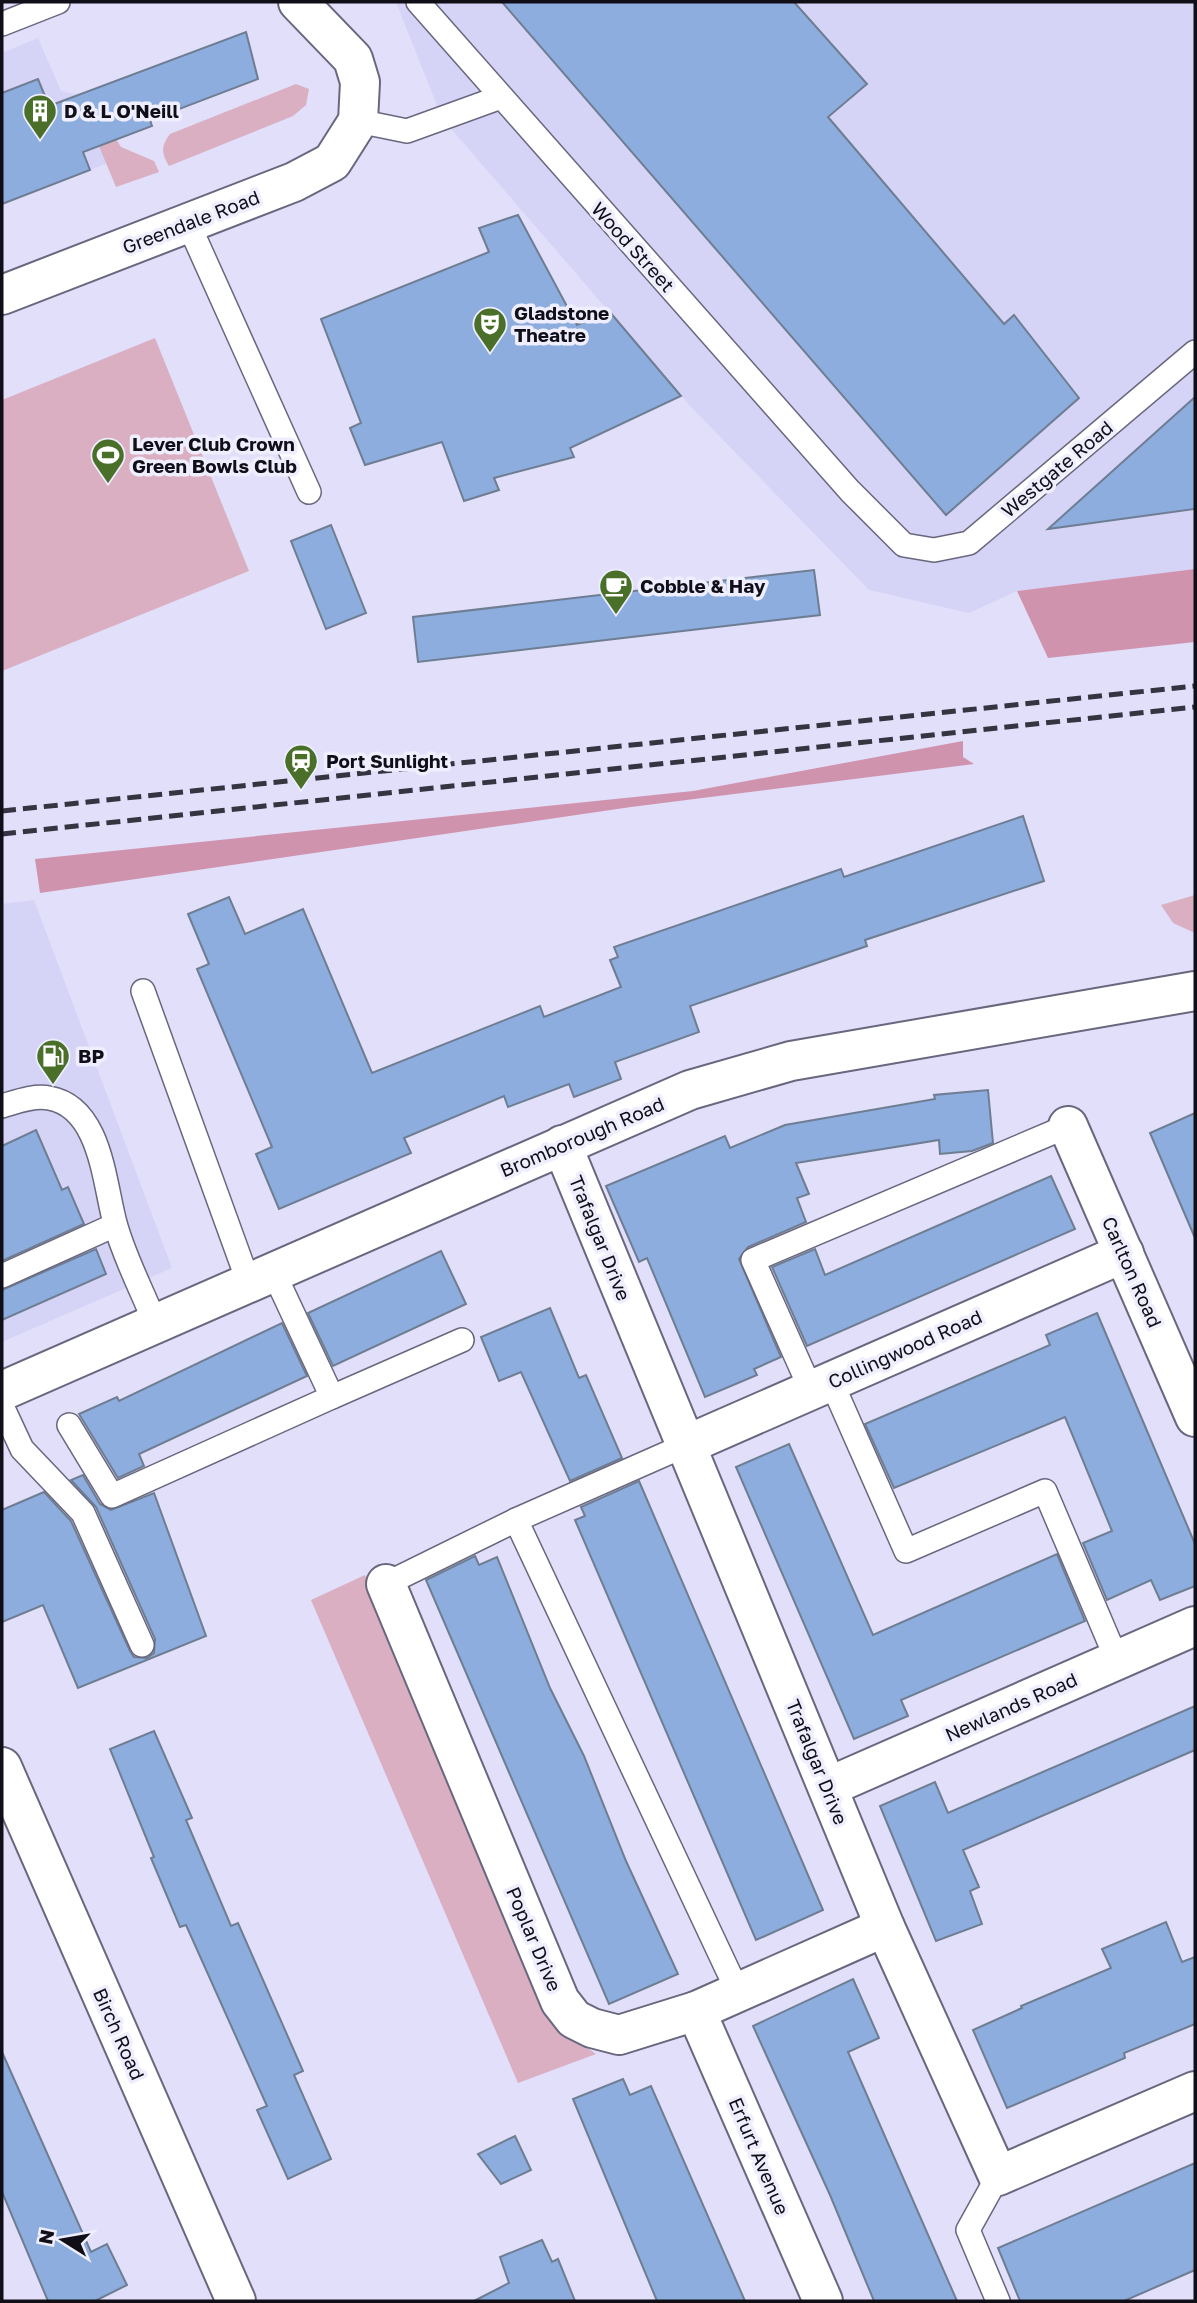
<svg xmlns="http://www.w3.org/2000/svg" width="1197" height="2303" font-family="'Golos Text',sans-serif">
<rect width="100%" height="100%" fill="#e1dffa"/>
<!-- built -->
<g fill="#d6d4f6">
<polygon points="396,2 1195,2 1195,569 1017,591 969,613 869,590 692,408 442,118"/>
<polygon points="38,38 61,91 80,95 108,163 2,204 2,53"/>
<polygon points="34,900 172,1268 2,1342 2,904"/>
</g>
<!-- green -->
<g fill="#daafc1">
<path d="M296 84 309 89 306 105 293 116 169 166C161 153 161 146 170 134Z"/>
<polygon points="96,139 116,139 121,147 154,161 159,172 116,187"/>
<polygon points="155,338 249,571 2,671 2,400"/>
<polygon points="1195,895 1195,933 1173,923 1161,905"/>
<polygon points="365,1575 557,2027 596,2054 518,2083 311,1600"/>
</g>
<!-- forest -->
<g fill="#d093ae">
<polygon points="1195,569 1195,642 1048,658 1017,591"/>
<polygon points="963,741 963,757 974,764 631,807 40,893 35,859 693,791"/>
</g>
<!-- building -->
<g fill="#8cadde" stroke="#6f7d92" stroke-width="2">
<polygon points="502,2 794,2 867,84 828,117 1004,324 1014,315 1079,398 946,515"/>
<polygon points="246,32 258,79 150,120 152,126 83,152 90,170 2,204 2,93 38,79 49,106"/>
<polygon points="518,215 577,325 609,311 681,396 570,448 574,457 494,478 499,490 464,501 442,442 365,465 350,428 361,423 321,319 489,252 479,228"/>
<polygon points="1195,397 1195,509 1048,529"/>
<polygon points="331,525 366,613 326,629 291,541"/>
<polygon points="814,570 820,615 418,662 413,617"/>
<polygon points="1023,816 1044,881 865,940 867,946 690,1006 699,1032 615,1062 621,1079 574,1097 569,1084 508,1107 504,1096 404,1138 411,1153 279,1209 256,1154 272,1147 197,969 209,964 188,914 229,897 245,934 303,909 372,1073 540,1006 544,1017 621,987 610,960 618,957 614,947 841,869 844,877"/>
<polygon points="988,1090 993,1143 972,1151 940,1154 939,1140 796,1163 809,1194 797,1198 806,1222 748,1247 739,1259 781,1357 754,1369 757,1375 705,1397 647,1258 639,1262 606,1186 725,1136 730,1148 785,1125 935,1099 934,1095"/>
<polygon points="1195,1113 1195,1238 1150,1133"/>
<polygon points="36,1130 62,1190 68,1187 84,1224 2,1261 2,1146"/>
<polygon points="1051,1176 1075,1229 807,1346 772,1267 815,1249 825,1275"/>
<polygon points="96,1249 106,1274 2,1320 2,1290"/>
<polygon points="441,1251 466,1304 333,1366 308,1313"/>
<polygon points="550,1308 579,1378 586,1375 622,1458 570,1481 521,1372 499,1381 481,1337"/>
<polygon points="1097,1313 1195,1544 1195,1586 1160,1600 1151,1580 1107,1600 1083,1543 1112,1531 1065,1417 894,1488 865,1424 1050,1345 1046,1335"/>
<polygon points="282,1323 307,1376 139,1454 144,1466 118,1478 79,1414 117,1397 119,1401"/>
<polygon points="789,1444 873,1635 1057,1554 1085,1621 901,1700 908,1716 854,1739 736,1467"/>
<polygon points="83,1475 100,1504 111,1510 154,1493 206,1636 78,1688 43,1605 2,1622 2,1510 44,1492 71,1521 130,1651 134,1657 147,1658 154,1653 155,1639 96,1507 71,1480"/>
<polygon points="639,1481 823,1910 756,1940 575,1520 585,1516 581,1507"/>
<polygon points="475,1556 479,1565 497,1557 550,1688 584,1756 626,1861 678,1974 609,2004 426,1580"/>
<polygon points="1195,1706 1195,1750 963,1850 979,1887 970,1891 982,1924 936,1941 880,1806 935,1782 948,1813"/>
<polygon points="154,1731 192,1818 186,1820 231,1926 238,1923 303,2071 294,2075 331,2159 288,2179 257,2110 267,2106 186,1925 180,1927 151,1858 154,1857 110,1749"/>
<polygon points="1166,1922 1182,1962 1195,1957 1195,2024 1124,2053 1125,2058 1007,2108 973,2030 1022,2008 1021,2006 1111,1968 1102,1949"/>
<polygon points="853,1979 879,2038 848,2052 957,2301 874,2301 830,2195 753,2026"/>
<polygon points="2,2052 91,2252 107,2244 127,2285 95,2301 48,2301 2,2192"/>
<polygon points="623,2079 630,2095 651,2086 745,2301 657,2301 573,2099"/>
<polygon points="515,2136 531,2170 501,2184 478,2154"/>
<polygon points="1195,2163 1195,2270 1124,2301 1020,2301 998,2248"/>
<polygon points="542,2240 552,2262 558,2259 575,2301 474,2301 509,2283 500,2257"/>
</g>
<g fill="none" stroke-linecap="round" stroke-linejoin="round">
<!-- service casing -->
<g stroke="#68677e" stroke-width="26">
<g id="service">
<polyline points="418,2 850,491 904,545 934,550 969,543 1195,352"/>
<polyline points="2,24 58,2"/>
<polyline points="358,121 407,131 501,97"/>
<polyline points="188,223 309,492"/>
<polyline points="143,991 248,1281"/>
<path d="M2 1106C16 1102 34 1095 49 1098 101 1107 104 1183 115 1223 124 1257 142 1290 155 1323"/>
<polyline points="2,1276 115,1225"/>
<polyline points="831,1381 906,1551 1045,1491 1117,1660"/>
<polyline points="811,1390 753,1260 1068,1126"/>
<polyline points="332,1397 462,1340"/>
<polyline points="2,1406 22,1449 83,1513 142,1645"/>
<polyline points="69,1425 112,1496 332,1397 273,1271"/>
<polyline points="686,1445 516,1520 737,1990"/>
<polyline points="386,1584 516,1520"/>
<polyline points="998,2176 968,2230 998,2301"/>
</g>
</g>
<!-- minor casing -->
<g stroke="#68677e" stroke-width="42">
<g id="minor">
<polyline points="2,295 294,182 332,162 358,121 360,82 353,59 298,2"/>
<polyline points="1068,1126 1195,1417"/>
<polyline points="562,1145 885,1927 998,2176 1195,2091"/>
<polyline points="686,1445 1124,1253"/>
<polyline points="386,1584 560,2001 574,2019 592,2028 619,2035 696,2011 885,1927"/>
<polyline points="2,1767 236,2301"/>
<polyline points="828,1787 1195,1626"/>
<polyline points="696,2011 823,2301"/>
</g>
</g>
<!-- tertiary casing -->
<g stroke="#68677e" stroke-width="42">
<polyline id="tertiary" points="2,1391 690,1090 791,1061 1195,991"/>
</g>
<!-- service -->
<use href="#service" stroke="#fff" stroke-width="23"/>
<!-- minor -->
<use href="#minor" stroke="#fff" stroke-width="38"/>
<!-- tertiary -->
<use href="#tertiary" stroke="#fff" stroke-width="38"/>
<!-- rail -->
<g stroke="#353440" stroke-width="5" stroke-dasharray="14 7" stroke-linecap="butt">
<polyline points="2,811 1195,686"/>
<polyline points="2,834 1195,707"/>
</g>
</g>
<!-- icons -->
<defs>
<g id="building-pin" transform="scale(1.75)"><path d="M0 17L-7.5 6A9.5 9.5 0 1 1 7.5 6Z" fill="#496f29" stroke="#efeefe"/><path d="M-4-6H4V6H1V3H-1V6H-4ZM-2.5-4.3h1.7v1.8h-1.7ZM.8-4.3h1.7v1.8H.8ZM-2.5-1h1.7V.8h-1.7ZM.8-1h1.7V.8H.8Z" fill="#fff"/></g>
<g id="theatre-pin" transform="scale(1.75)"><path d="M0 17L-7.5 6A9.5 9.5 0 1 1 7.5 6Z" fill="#496f29" stroke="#efeefe"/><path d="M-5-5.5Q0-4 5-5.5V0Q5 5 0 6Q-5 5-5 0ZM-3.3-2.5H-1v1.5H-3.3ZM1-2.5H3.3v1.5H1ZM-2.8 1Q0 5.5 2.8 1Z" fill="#fff"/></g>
<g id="stadium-pin" transform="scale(1.75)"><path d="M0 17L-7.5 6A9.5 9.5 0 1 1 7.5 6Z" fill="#496f29" stroke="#efeefe"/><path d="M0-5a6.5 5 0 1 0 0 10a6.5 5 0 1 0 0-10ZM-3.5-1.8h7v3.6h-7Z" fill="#fff"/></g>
<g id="cafe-pin" transform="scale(1.75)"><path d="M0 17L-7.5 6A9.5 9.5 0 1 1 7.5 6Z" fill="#496f29" stroke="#efeefe"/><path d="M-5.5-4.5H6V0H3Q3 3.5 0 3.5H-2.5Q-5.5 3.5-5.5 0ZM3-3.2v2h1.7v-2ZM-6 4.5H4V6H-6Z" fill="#fff"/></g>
<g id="station-pin" transform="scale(1.75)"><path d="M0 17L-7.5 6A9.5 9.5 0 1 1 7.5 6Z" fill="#496f29" stroke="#efeefe"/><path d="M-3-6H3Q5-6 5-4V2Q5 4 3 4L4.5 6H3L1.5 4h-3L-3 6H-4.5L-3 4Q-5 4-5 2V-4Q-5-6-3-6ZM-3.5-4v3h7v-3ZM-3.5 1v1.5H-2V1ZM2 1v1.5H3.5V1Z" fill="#fff"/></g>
<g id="fuel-pin" transform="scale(1.75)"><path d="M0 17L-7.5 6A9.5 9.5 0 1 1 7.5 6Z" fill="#496f29" stroke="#efeefe"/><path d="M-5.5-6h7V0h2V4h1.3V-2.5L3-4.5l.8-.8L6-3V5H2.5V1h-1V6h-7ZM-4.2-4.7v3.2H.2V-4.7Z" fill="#fff"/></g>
</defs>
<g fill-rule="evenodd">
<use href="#building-pin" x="40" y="111"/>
<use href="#theatre-pin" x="490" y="324"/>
<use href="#stadium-pin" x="108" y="455"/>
<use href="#cafe-pin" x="616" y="586"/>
<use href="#station-pin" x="301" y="761"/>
<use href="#fuel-pin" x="53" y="1056"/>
</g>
<g text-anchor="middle" stroke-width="7" stroke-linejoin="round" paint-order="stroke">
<!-- poi labels -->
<g font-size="19" font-weight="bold" fill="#100f18" stroke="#efeefe" text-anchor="start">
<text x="64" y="118">D &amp; L O'Neill</text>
<text x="514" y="320">Gladstone<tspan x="514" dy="22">Theatre</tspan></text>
<text x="132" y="451">Lever Club Crown<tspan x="132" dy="22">Green Bowls Club</tspan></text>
<text x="640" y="593">Cobble &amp; Hay</text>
<text x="326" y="768">Port Sunlight</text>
<text x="78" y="1063">BP</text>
</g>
<!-- street labels -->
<g font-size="19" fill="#100f18" stroke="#efeefe">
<text transform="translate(191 222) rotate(-21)" y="7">Greendale Road</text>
<text transform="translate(633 247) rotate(48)" y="7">Wood Street</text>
<text transform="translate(1057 469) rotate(-40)" y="7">Westgate Road</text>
<text transform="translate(582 1137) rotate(-23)" y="7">Bromborough Road</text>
<text transform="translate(600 1238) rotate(68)" y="7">Trafalgar Drive</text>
<text transform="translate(1132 1272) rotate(66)" y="7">Carlton Road</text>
<text transform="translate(905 1349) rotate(-24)" y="7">Collingwood Road</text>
<text transform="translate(1011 1707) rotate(-24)" y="7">Newlands Road</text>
<text transform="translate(817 1762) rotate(68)" y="7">Trafalgar Drive</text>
<text transform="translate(534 1939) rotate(67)" y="7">Poplar Drive</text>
<text transform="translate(119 2034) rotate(66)" y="7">Birch Road</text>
<text transform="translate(759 2156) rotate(67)" y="7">Erfurt Avenue</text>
</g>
</g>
<!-- border -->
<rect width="1197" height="2303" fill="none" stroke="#100f18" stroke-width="7"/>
<!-- north arrow -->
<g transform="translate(63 2240) rotate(281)" stroke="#efeefe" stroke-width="5" paint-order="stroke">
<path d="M0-5L12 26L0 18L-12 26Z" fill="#100f18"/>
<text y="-10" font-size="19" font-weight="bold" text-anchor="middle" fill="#100f18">N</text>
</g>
</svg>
